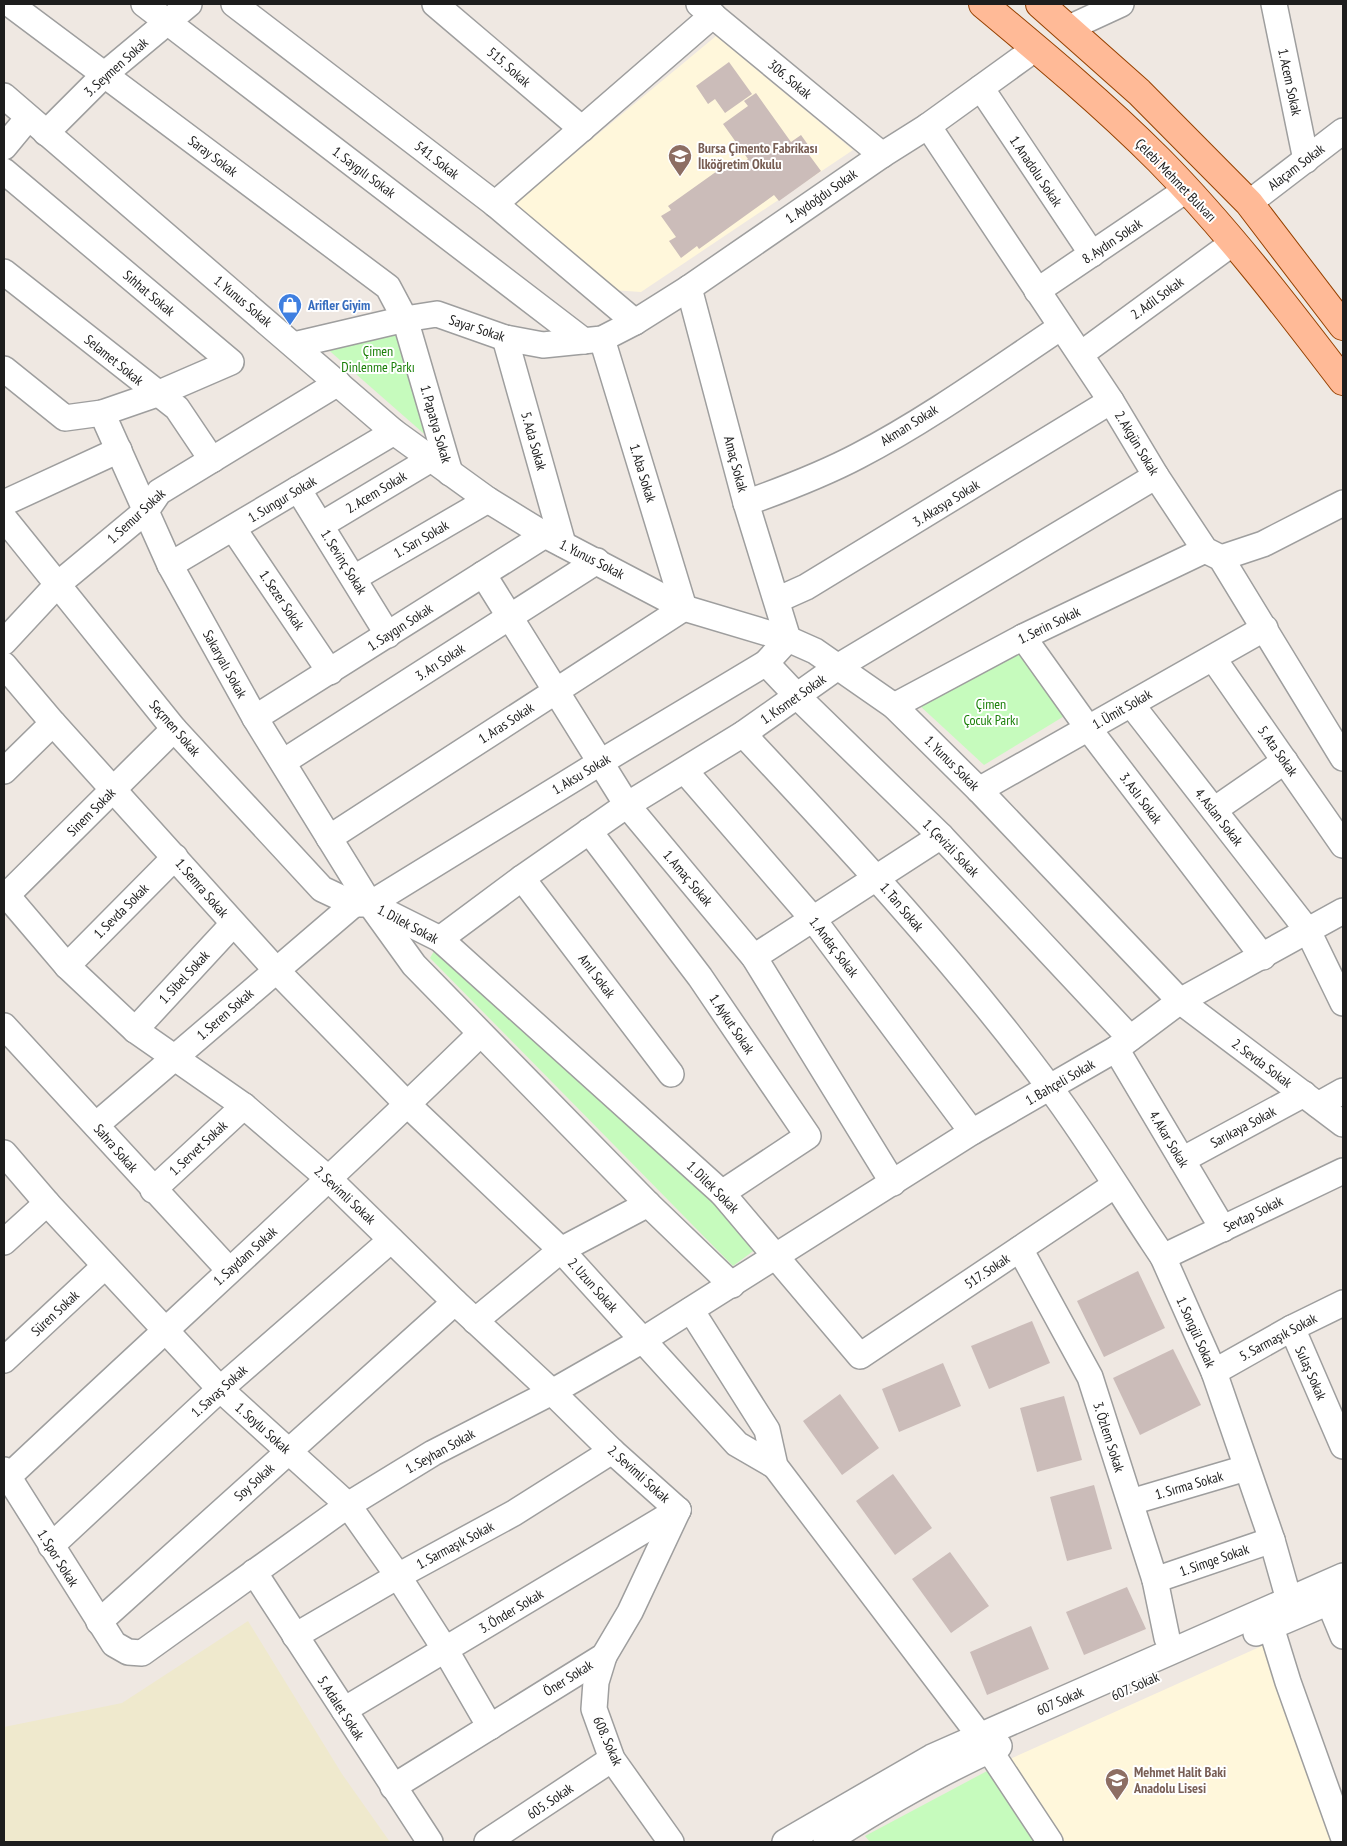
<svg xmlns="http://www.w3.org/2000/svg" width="1347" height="1846" font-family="'PT Sans Narrow',sans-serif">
<rect width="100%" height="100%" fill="#efe8e2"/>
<!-- education -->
<g fill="#fff7db">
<polygon points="716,36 853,150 641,292 612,290 515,203"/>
<polygon points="1264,1645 1343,1842 1065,1842 1010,1759"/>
</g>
<!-- farmland -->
<polygon fill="#efe9cd" points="248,1621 342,1774 390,1842 4,1842 4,1727 122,1703"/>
<!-- park -->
<g fill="#c6fbbd">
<polygon points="395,329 430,439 324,346"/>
<polygon points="1021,648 1066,715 984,765 919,705"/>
<polygon points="434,951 447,955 668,1151 760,1246 733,1266 430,958"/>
<polygon points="989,1770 1035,1842 870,1842 865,1836"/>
</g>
<!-- building -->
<g fill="#cbbcb9">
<polygon points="729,62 752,94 725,113 715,99 708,104 696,86"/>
<polygon points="756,93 791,142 801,135 811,149 807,152 821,171 779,201 774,195 699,249 697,246 681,258 669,241 676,237 661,216 671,210 668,206 734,159 739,166 748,159 723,124 748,106 744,101"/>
<polygon points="1138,1271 1165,1328 1104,1357 1077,1301"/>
<polygon points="1032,1321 1050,1363 989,1389 971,1346"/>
<polygon points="1173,1349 1201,1405 1140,1435 1113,1378"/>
<polygon points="943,1363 961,1406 899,1432 882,1389"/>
<polygon points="840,1394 879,1448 842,1475 803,1421"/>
<polygon points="1064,1396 1082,1460 1037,1472 1020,1408"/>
<polygon points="893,1474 932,1528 895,1555 856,1501"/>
<polygon points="1094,1485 1112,1549 1067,1561 1050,1497"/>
<polygon points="950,1552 989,1606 951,1633 912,1579"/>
<polygon points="1127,1587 1146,1629 1084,1655 1066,1612"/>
<polygon points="1031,1626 1049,1669 987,1695 970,1652"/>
</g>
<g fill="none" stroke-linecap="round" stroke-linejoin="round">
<!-- minor casing -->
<g stroke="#9e9e9e" stroke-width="28">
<g id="minor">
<polyline points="10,4 388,287 405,319 450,473"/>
<polyline points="144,4 584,341"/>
<polyline points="234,4 495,204 635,322"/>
<polyline points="435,4 582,129"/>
<polyline points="699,4 882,155"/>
<polyline points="1274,4 1306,160"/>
<polyline points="1069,28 1121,4"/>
<polyline points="981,88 1092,254"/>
<polyline points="4,96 394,432 488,500 545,535 684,608 788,639 815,651 894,706 979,790 1180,1001 1343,1124"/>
<polyline points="928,126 1111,401 1156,476 1205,550 1221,558 1343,758"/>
<polyline points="46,133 105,74 189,4"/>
<polyline points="4,147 28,118"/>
<polyline points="4,171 231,362 157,394 102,413 65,418 4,369"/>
<polyline points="1249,203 1343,131"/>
<polyline points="495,204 713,15"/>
<polyline points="4,272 177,408 212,460"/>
<polyline points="1037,291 1186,190"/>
<polyline points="505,338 563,544"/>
<polyline points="294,345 405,319 437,314 505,338 543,345 602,339 635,322 689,288 882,155 928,126 1036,48"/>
<polyline points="1081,354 1234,242"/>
<polyline points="102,413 170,565 255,718 370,904 414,965 648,1204 732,1285"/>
<polyline points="298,489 388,635"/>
<polyline points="4,503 119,450"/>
<path d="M746 503C785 489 822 475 858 456 929 419 995 371 1061 327"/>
<polyline points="4,518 174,729 322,889 354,904 370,904 440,939 722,1193 860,1356 1115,1185"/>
<polyline points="321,525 431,459"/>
<polyline points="233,528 330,672"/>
<polyline points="1221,558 1263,544 1343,503"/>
<polyline points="170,565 394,432"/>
<polyline points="483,574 627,805 754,957 893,1183"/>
<polyline points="354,578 488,500"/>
<polyline points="777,600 806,587 1111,401"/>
<polyline points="1023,637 1088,728 1263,957"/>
<polyline points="4,642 57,585 146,511 159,492 338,383"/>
<polyline points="1213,658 1343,845"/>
<polyline points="766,663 798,697 941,836 1130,1038"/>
<polyline points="4,665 53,723 276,970 408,1105 561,1250 737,1444 775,1466"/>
<polyline points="1131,704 1308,931 1343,1003"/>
<polyline points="894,706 1023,637 1205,550"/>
<polyline points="255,718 545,535"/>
<path d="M743 734C850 848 957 963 1050 1088 1087 1137 1119 1191 1153 1242L1163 1257 1214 1372 1272 1540 1289 1600"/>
<polyline points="283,762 597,561"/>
<polyline points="4,771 53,723"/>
<polyline points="685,771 813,919 972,1132"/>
<polyline points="979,790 1265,628"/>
<polyline points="1214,810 1285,761"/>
<polyline points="589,831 700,977 808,1136 722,1193"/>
<polyline points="329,838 684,608 602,339"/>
<polyline points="522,878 671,1074"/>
<polyline points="4,892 67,966 135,1030 244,1106 330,1180 455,1302 552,1392 612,1451 678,1510"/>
<polyline points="7,895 174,729"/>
<polyline points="370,904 601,762 766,663 788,639 746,503 689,288"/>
<polyline points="440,939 522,878 627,805 743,734 839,666 1156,476"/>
<polyline points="754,957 941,836"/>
<polyline points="67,966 175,857"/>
<polyline points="4,1026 229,1270"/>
<polyline points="135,1030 233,924"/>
<polyline points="1116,1049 1223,1229"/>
<polyline points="1318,1105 1343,1091"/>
<polyline points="96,1125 354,904"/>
<polyline points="4,1153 47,1203 220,1389 348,1505 398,1576 446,1651 490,1727"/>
<polyline points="1182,1160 1304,1094"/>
<polyline points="153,1190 244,1106"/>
<polyline points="4,1242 47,1203"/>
<polyline points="1020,1249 1090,1377 1155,1580 1167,1638"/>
<polyline points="1163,1257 1343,1171"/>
<polyline points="691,1310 767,1430 775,1466 980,1736 1050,1842"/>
<polyline points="475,1321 561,1250 648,1204"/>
<polyline points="1292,1328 1343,1446"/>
<polyline points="4,1360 105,1266"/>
<polyline points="1214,1372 1292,1328 1343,1303"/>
<polyline points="4,1470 114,1644 128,1652 142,1653 348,1505 433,1453 552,1392 643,1340 972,1132 1116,1049 1180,1001 1343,911"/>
<path d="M8 1477C165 1329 326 1185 480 1034"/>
<polyline points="1131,1502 1246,1468"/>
<polyline points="51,1546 220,1389 391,1240"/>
<polyline points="254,1572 430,1842"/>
<polyline points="1155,1580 1272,1540"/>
<polyline points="1329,1602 1343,1636"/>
<polyline points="99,1622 455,1302"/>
<polyline points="1271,1627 1288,1682 1343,1836"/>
<polyline points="1256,1633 1343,1596"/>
<polyline points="295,1636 398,1576 514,1513 612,1451"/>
<polyline points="604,1656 596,1682 594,1709 612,1759 671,1842"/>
<polyline points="344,1710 678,1510"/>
<polyline points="393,1787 604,1656 630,1612 678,1510"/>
<polyline points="487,1842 612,1759"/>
<polyline points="785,1842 932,1757 1343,1576"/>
<path d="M826 1842C882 1806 938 1773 999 1746"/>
</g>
</g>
<!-- major casing -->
<g stroke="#964100" stroke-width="30">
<g id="major">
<path d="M983 4C1043 54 1103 104 1159 160 1226 228 1285 305 1343 381"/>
<polyline points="1040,4 1139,92 1249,203 1343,326"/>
</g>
</g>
<!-- minor -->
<use href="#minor" stroke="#fff" stroke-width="25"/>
<!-- major -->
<use href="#major" stroke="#ffba97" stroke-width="28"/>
</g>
<!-- icons -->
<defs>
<g id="school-pin" transform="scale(1.25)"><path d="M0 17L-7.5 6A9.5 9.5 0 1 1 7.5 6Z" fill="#8d6e63" stroke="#fff"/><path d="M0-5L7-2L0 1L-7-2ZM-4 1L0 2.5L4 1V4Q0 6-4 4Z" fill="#fff"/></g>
<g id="shop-pin" transform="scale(1.25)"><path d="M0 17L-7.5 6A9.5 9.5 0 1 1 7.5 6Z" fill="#3f7fe0" stroke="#fff"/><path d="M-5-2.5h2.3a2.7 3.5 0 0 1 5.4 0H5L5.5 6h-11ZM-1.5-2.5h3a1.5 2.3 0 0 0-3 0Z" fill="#fff"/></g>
</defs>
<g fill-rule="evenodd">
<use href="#school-pin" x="680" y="156"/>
<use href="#shop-pin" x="290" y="305"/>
<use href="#school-pin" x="1117" y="1780"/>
</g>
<g text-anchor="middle" stroke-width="4" stroke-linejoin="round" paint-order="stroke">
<!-- street labels -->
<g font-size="14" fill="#1d1d1d" stroke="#fff">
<text transform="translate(116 67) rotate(-42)" y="5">3. Seymen Sokak</text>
<text transform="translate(509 67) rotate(41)" y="5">515. Sokak</text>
<text transform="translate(790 79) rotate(40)" y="5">306. Sokak</text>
<text transform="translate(1290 82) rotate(78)" y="5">1. Acem Sokak</text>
<text transform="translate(213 156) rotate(37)" y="5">Saray Sokak</text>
<text transform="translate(437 160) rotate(38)" y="5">541. Sokak</text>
<text transform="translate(1296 167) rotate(-37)" y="5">Alaçam Sokak</text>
<text transform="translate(1036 171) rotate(56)" y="5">1. Anadolu Sokak</text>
<text transform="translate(364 172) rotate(37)" y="5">1. Saygılı Sokak</text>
<text transform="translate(1176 180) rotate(46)" y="5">Çelebi Mehmet Bulvarı</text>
<text transform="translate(821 196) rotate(-35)" y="5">1. Aydoğdu Sokak</text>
<text transform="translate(1112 241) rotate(-34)" y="5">8. Aydın Sokak</text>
<text transform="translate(149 293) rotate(40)" y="5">Sıhhat Sokak</text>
<text transform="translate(1157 298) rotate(-36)" y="5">2. Adil Sokak</text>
<text transform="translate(243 301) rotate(40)" y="5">1. Yunus Sokak</text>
<text transform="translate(477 328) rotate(18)" y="5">Sayar Sokak</text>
<text transform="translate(114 360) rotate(39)" y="5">Selamet Sokak</text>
<text transform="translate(436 424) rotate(74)" y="5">1. Papatya Sokak</text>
<text transform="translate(909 425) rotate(-32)" y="5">Akman Sokak</text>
<text transform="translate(534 441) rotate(74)" y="5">5. Ada Sokak</text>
<text transform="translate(1137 443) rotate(59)" y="5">2. Akgün Sokak</text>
<text transform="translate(736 464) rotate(75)" y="5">Amaç Sokak</text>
<text transform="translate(643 473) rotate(73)" y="5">1. Aba Sokak</text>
<text transform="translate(376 492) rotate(-31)" y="5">2. Acem Sokak</text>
<text transform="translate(282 499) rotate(-31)" y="5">1. Sungur Sokak</text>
<text transform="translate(946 503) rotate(-32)" y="5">3. Akasya Sokak</text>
<text transform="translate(136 516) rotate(-43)" y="5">1. Semur Sokak</text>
<text transform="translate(421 539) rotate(-30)" y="5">1. Sarı Sokak</text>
<text transform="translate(592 559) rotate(27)" y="5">1. Yunus Sokak</text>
<text transform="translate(344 562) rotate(58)" y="5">1. Sevinç Sokak</text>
<text transform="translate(282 600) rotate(56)" y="5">1. Sezer Sokak</text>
<text transform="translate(1049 625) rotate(-26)" y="5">1. Serin Sokak</text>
<text transform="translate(400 627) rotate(-33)" y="5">1. Saygın Sokak</text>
<text transform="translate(440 662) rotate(-33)" y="5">3. Arı Sokak</text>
<text transform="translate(225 664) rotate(61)" y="5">Sakaryalı Sokak</text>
<text transform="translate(793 699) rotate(-35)" y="5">1. Kısmet Sokak</text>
<text transform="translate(1122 709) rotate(-30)" y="5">1. Ümit Sokak</text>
<text transform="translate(506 723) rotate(-33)" y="5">1. Aras Sokak</text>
<text transform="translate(175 728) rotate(49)" y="5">Seçmen Sokak</text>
<text transform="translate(1278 751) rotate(55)" y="5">5. Ata Sokak</text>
<text transform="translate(952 763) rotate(45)" y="5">1. Yunus Sokak</text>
<text transform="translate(581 774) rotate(-31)" y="5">1. Aksu Sokak</text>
<text transform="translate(1141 798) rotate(53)" y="5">3. Aslı Sokak</text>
<text transform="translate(91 812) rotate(-45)" y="5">Sinem Sokak</text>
<text transform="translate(1219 817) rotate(52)" y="5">4. Aslan Sokak</text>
<text transform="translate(951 848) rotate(46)" y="5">1. Çevizli Sokak</text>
<text transform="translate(688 878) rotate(50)" y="5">1. Amaç Sokak</text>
<text transform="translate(202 888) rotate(49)" y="5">1. Semra Sokak</text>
<text transform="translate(902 907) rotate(50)" y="5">1. Tan Sokak</text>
<text transform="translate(121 911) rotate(-45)" y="5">1. Sevda Sokak</text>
<text transform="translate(408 924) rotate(28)" y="5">1. Dilek Sokak</text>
<text transform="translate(834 947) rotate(53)" y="5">1. Andaç Sokak</text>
<text transform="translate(597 976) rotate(53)" y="5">Anıl Sokak</text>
<text transform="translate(184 977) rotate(-47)" y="5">1. Sibel Sokak</text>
<text transform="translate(225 1014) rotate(-41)" y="5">1. Seren Sokak</text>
<text transform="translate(732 1024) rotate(56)" y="5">1. Aykut Sokak</text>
<text transform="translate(1262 1063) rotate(37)" y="5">2. Sevda Sokak</text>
<text transform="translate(1060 1082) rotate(-30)" y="5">1. Bahçeli Sokak</text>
<text transform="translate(1243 1127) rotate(-28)" y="5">Sarıkaya Sokak</text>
<text transform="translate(1169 1139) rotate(59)" y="5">4. Akar Sokak</text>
<text transform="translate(116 1148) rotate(49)" y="5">Sahra Sokak</text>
<text transform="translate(198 1148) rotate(-43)" y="5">1. Servet Sokak</text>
<text transform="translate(713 1187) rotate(45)" y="5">1. Dilek Sokak</text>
<text transform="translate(345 1195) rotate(43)" y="5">2. Sevimli Sokak</text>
<text transform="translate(1253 1214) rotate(-26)" y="5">Sevtap Sokak</text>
<text transform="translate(245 1256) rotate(-42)" y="5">1. Saydam Sokak</text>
<text transform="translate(987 1271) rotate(-34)" y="5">517. Sokak</text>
<text transform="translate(593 1285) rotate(48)" y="5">2. Uzun Sokak</text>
<text transform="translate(55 1313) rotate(-43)" y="5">Süren Sokak</text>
<text transform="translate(1196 1332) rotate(66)" y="5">1. Songül Sokak</text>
<text transform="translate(1278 1337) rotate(-28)" y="5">5. Sarmaşık Sokak</text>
<text transform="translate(1311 1373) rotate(66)" y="5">Sulaş Sokak</text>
<text transform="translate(219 1391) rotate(-42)" y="5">1. Savaş Sokak</text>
<text transform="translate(263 1428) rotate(42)" y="5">1. Soylu Sokak</text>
<text transform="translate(1109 1437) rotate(72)" y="5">3. Özlem Sokak</text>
<text transform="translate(440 1451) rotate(-29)" y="5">1. Seyhan Sokak</text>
<text transform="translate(639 1474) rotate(42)" y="5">2. Sevimli Sokak</text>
<text transform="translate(254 1482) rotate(-42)" y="5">Soy Sokak</text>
<text transform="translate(1189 1485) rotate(-16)" y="5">1. Sırma Sokak</text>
<text transform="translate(455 1545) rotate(-28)" y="5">1. Sarmaşık Sokak</text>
<text transform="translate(58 1558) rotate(58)" y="5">1. Spor Sokak</text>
<text transform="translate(1214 1560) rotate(-19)" y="5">1. Simge Sokak</text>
<text transform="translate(511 1611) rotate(-31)" y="5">3. Önder Sokak</text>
<text transform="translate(568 1678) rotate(-32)" y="5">Öner Sokak</text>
<text transform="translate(1135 1686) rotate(-24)" y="5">607. Sokak</text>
<text transform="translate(1060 1701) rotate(-24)" y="5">607 Sokak</text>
<text transform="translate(341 1708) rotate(57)" y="5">5. Adalet Sokak</text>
<text transform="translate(608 1741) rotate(66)" y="5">608. Sokak</text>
<text transform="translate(550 1801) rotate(-34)" y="5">605. Sokak</text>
</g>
<!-- education labels -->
<g font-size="14" font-weight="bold" fill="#785e54" stroke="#fff" text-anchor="start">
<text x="698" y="153">Bursa Çimento Fabrikası<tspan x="698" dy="16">İlköğretim Okulu</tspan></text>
<text x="1134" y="1777">Mehmet Halit Baki<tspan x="1134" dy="16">Anadolu Lisesi</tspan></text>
</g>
<!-- shop labels -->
<g font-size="14" font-weight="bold" fill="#366cbe" stroke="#fff" text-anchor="start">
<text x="308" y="310">Arifler Giyim</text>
</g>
<!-- park labels -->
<g font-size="14" fill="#197f07" stroke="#fff">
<text x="378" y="356">Çimen<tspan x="378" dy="16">Dinlenme Parkı</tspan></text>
<text x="991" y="709">Çimen<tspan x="991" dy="16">Çocuk Parkı</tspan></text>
</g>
</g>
<!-- border -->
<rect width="1347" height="1846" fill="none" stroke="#1d1d1d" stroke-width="10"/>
</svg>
